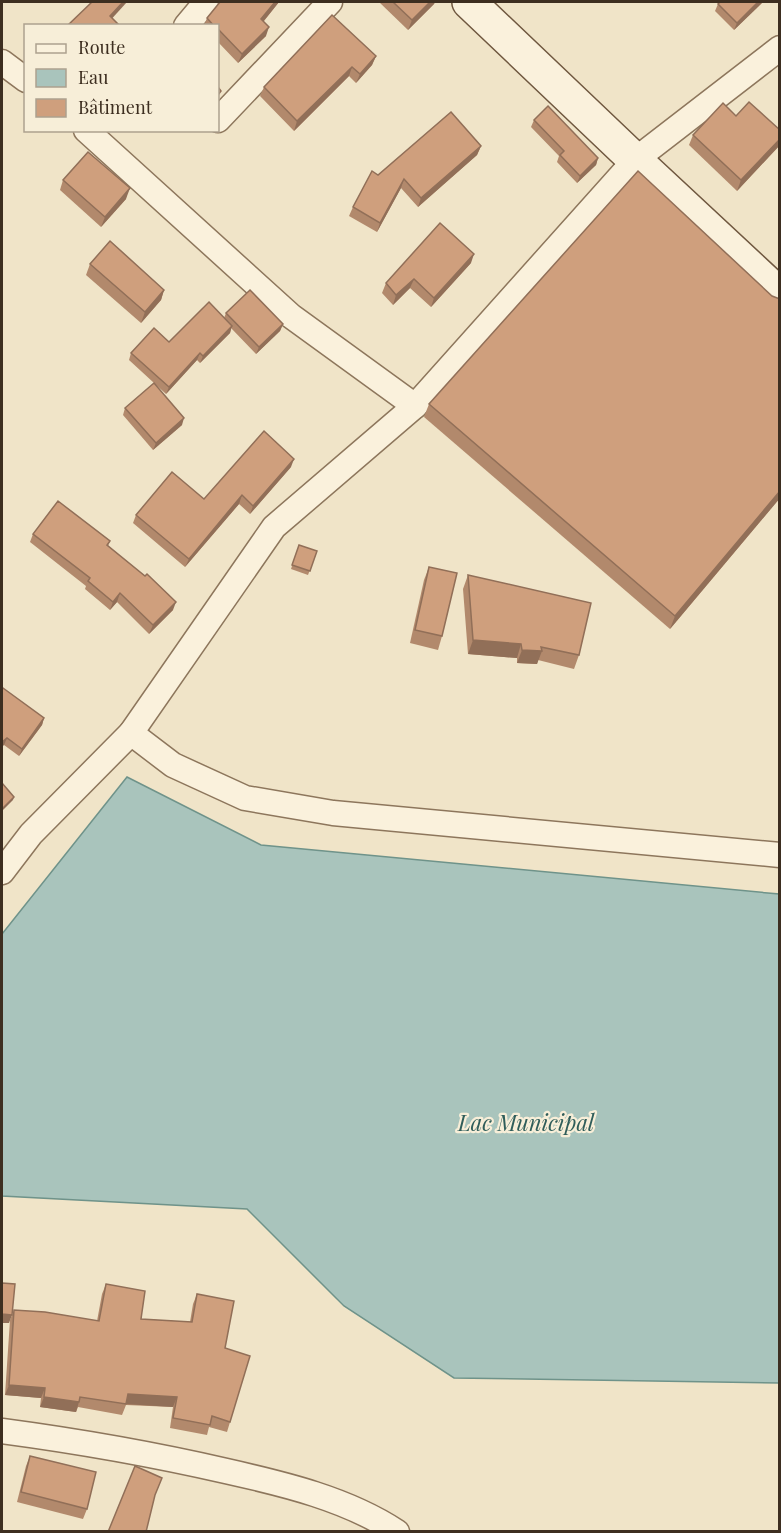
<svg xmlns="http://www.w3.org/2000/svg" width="781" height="1533" font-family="'Playfair Display',serif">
<rect width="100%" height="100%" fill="#f0e4c8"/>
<!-- water -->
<polygon fill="#a9c4bc" stroke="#6f938a" stroke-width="1.5" points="127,777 261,845 779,894 779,1383 454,1378 344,1306 247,1209 2,1196 2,934"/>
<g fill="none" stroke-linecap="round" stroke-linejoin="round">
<!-- street casing -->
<g stroke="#8d765c" stroke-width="27">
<g id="street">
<polyline points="186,26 206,2"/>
<polyline points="2,62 26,80"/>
<polyline points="218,120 330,2"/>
<polyline points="86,130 291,316 415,406"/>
<polyline points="131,733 173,765 245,798 333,813 780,855"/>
<polyline points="2,872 31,834 131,733 274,527 415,406 635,160 780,48"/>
<path d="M2 1431C77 1441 152 1454 226 1471 284 1484 347 1499 397 1532"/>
</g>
</g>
<!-- secondary casing -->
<g stroke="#6f573f" stroke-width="36">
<polyline id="secondary" points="469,2 635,160 780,295"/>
</g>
<!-- street -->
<use href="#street" stroke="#faf1dc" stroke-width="24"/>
<!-- secondary -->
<use href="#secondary" stroke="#faf1dc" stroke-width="33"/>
</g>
<!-- wall -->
<g fill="#b2896c">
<polygon points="220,2 279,2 264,21 266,36 238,63 218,42 218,26 204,26 207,18"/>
<polygon points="379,2 435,2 434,4 408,30"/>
<polygon points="720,2 763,2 734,30 715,11 718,4"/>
<polygon points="376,56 372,65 356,83 349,76 294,131 260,96 264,87"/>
<polygon points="736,116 780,130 780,145 737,191 689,145 693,135"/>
<polygon points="534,120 598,158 596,165 577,183 557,162 559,156 531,127"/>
<polygon points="481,146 477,155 418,207 401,188 377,232 349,216 353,207 378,175"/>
<polygon points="63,180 126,199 101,227 60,190"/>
<polygon points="471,263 431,307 410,288 393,305 382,293 386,283"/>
<polygon points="90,264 164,290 161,300 141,323 86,275"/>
<polygon points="772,296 780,299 780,498 670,629 424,417 429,404"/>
<polygon points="226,313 283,324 280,331 256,354 231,328 230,333 200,363 197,360 166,394 129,360 131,353 169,342 224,318"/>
<polygon points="125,408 182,425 153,450 123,415"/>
<polygon points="291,467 250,514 239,504 185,567 133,523 136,515 204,499"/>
<polygon points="33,534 110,541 108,546 173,610 149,634 117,602 110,610 85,589 86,586 30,542"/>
<polygon points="299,545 317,551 308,575 291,569"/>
<polygon points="429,567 442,636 438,650 410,643 424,580"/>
<polygon points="468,575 579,655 574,669 538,660 537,664 517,663 517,658 468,654 463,589"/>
<polygon points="2,690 44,718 42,725 19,756 4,745"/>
<polygon points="106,1284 141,1319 190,1322 193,1304 197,1294 225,1348 230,1422 227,1432 209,1427 207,1435 170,1428 173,1407 126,1405 122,1415 78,1407 76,1412 40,1407 41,1398 5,1395 10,1320 14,1310 97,1321 102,1294"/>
<polygon points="30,1456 87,1509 83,1519 17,1502 26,1466"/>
</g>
<!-- shaded-wall -->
<g fill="#916f58">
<polygon points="123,2 127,2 107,24 110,16"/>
<polygon points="275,2 279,2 258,28 261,19"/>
<polygon points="430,2 435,2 434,4 408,30 412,20"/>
<polygon points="758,2 763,2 734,30 737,23"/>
<polygon points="269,27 266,36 238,63 242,54"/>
<polygon points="376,56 372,65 356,83 360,74"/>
<polygon points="352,67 349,76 294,131 297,121"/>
<polygon points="780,139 780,145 737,191 741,180"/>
<polygon points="481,146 477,155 418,207 421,198"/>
<polygon points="598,158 596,165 577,183 580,176"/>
<polygon points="404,179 401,188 377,232 380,223"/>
<polygon points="130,188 126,199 101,227 105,217"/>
<polygon points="474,254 471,263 431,307 434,298"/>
<polygon points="414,279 410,288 393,305 396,295"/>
<polygon points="164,290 161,300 141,323 145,312"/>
<polygon points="283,324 280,331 256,354 259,347"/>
<polygon points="232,326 230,333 200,363 203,356"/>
<polygon points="200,353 197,360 166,394 169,387"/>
<polygon points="184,418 182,425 153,450 156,443"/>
<polygon points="294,459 291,467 250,514 253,506"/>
<polygon points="780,491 780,498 670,629 675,616"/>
<polygon points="242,495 239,504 185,567 189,559"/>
<polygon points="120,593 117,602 110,610 113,602"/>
<polygon points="176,602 173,610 149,634 153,625"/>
<polygon points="473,640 521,644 517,658 468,654"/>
<polygon points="522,650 542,651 537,664 517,663"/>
<polygon points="44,718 42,725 19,756 22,749"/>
<polygon points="7,738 4,745 2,747 2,742"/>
<polygon points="14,797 13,800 2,811 2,809"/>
<polygon points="2,1314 12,1315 9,1323 2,1323"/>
<polygon points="9,1385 45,1388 41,1398 5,1395"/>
<polygon points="128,1394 177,1397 173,1407 124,1404"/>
<polygon points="44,1397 79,1402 76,1412 40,1407"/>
</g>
<!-- building -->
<g fill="#cf9f7d" stroke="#916f58" stroke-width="1.5">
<polygon points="92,2 123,2 110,16 120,26 67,26"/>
<polygon points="220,2 275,2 261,19 269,27 242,54 218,29 218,26 214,26 207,18"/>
<polygon points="393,2 430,2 412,20"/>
<polygon points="720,2 758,2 737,23 718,4"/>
<polygon points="332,15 376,56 360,74 352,67 297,121 264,87"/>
<polygon points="218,87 221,91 218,95"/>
<polygon points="749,102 780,130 780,139 741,180 693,135 723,103 736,116"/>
<polygon points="548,106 598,158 580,176 560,155 564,151 534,120"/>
<polygon points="451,112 481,146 421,198 404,179 380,223 353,207 372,171 378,175"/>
<polygon points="88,152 130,188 105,217 63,180"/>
<polygon points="638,171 772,296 780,299 780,491 675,616 429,404"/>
<polygon points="440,223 474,254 434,298 414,279 396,295 386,283"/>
<polygon points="110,241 164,290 145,312 90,264"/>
<polygon points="250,290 283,324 259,347 226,313"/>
<polygon points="209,302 232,326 203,356 200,353 169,387 131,353 154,328 169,342"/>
<polygon points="154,383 184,418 156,443 125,408"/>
<polygon points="264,431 294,459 253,506 242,495 189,559 136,515 172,472 204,499"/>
<polygon points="58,501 110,541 107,545 145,576 147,574 176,602 153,625 120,593 113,602 88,581 90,578 33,534"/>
<polygon points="299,545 317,551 310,571 292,565"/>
<polygon points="429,567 457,573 442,636 415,630"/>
<polygon points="468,575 591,603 579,655 541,647 542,651 522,650 521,644 473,640"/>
<polygon points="3,688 44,718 22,749 7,738 2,742 2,690"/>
<polygon points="2,783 14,797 2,809"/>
<polygon points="2,1283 15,1284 12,1315 2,1314"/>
<polygon points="106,1284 145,1291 141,1319 192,1322 197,1294 234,1301 225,1348 250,1356 230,1422 212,1416 210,1425 173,1418 177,1397 128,1394 126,1404 80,1397 79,1402 44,1397 45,1388 9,1385 14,1310 45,1312 99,1321"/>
<polygon points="30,1456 96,1472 87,1509 21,1492"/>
<polygon points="135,1466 162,1478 155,1495 146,1532 108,1532"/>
</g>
<g text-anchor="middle" stroke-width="4.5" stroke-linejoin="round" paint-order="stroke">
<!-- water labels -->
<g font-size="22" font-style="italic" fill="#2f5d5a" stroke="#f7eed8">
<text x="526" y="1131">Lac Municipal</text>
</g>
</g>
<!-- border -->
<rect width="781" height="1533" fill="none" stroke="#3d2e20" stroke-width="6"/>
<!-- legend -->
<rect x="24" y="24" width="195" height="108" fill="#f7eed8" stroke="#ada18e" stroke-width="1.5"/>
<rect x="36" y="44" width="30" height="9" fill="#faf1dc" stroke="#ada18e" stroke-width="1.5"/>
<text x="78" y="54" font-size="18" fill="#3d2e20">Route</text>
<rect x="36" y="69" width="30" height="18" fill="#a9c4bc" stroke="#ada18e" stroke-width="1.5"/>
<text x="78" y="84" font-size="18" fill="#3d2e20">Eau</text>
<rect x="36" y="99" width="30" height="18" fill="#cf9f7d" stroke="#ada18e" stroke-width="1.5"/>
<text x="78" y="114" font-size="18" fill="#3d2e20">Bâtiment</text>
</svg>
